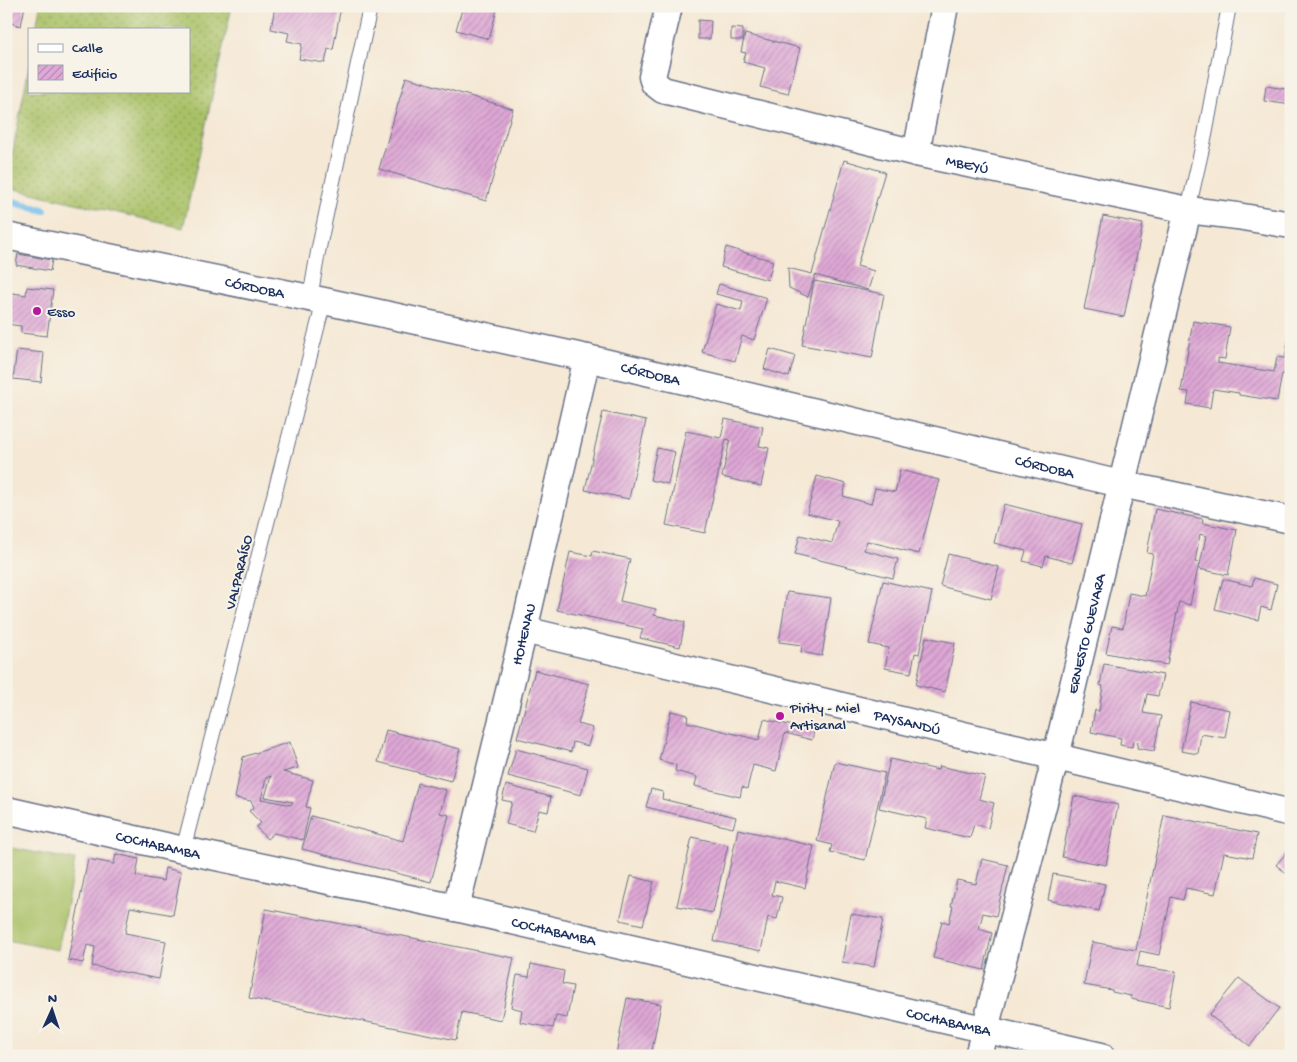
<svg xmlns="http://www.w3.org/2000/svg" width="1297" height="1062" font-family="'Gochi Hand',sans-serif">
<defs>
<pattern id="grass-dots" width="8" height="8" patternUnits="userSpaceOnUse" patternTransform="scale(1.25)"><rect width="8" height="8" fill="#a9c166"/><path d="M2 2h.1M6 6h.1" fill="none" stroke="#899d57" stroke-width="1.8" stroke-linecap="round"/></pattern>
<pattern id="building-hatch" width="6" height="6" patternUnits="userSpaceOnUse" patternTransform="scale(1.25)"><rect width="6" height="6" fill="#dfa8d6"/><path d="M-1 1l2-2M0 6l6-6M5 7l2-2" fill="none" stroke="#b489b1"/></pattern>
</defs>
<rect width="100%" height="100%" fill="#f7f3e8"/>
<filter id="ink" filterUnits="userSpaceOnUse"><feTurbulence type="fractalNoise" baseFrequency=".02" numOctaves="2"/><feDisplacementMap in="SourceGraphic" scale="10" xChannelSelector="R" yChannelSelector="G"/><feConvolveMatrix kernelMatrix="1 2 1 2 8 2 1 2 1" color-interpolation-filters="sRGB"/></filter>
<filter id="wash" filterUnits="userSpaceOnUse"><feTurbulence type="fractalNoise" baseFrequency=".0096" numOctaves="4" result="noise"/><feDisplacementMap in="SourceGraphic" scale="20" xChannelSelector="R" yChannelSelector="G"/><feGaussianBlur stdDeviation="1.12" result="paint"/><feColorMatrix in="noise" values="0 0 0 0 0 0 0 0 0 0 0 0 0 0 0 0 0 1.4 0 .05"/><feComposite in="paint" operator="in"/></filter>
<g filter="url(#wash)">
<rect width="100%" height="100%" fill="#f5e8d4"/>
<!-- grass -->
<polygon fill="url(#grass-dots)" stroke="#627862" points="40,6 232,6 183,228 6,187 29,66 29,91 189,91 189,29 36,29"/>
<!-- garden -->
<polygon fill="#a9c166" stroke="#627862" points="6,847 75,860 58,950 6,940"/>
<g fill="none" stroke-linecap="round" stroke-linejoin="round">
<!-- stream -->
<polyline stroke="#72beeb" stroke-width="8" points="6,200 44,210"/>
</g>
<g id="blocks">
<!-- building -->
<g fill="url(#building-hatch)" fill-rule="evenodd">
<polygon points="6,6 25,6 21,26 6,22"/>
<polygon points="275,6 341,6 333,50 328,49 325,63 299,59 302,44 287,41 289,33 271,29"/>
<polygon points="463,6 498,6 489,39 456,30"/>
<polygon points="698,20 711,21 710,39 698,39"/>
<polygon points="731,28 743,29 743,40 731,40"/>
<polygon points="745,34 800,48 788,94 760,87 765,68 743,62 746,53 741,52"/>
<polygon points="406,77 513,109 486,201 379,169"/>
<polygon points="1287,84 1291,85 1291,105 1264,101 1266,86 1286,89"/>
<polygon points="844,160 885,172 857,266 874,271 868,290 815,275 808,297 789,288 788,268 812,274"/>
<polygon points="1103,216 1143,224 1124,317 1084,309"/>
<polygon points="726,247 773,261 768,280 721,267"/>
<polygon points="18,254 52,260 50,271 16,265"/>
<polygon points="814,281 884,294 872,358 802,345"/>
<polygon points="719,284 767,298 754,340 742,336 735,361 702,352 716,304 741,311 743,301 716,294"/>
<polygon points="27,287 53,290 47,336 21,333 21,326 6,324 6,292 26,295"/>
<polygon points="1193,321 1230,327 1225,359 1218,358 1218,363 1274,372 1277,357 1285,358 1288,340 1291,340 1291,375 1282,374 1277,401 1239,395 1239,393 1213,389 1210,408 1187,404 1189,392 1181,391"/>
<polygon points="770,349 795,356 789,377 764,369"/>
<polygon points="17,350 44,353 41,382 13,379"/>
<polygon points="603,412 646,421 629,499 585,490"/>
<polygon points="725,419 763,427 759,446 769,448 761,486 722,477 730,440 726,439 705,533 666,525 686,431 721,438"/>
<polygon points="657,448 675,452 668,484 650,480"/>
<polygon points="900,470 939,480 919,554 867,541 864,550 898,559 893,578 795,554 800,535 832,543 838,521 807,513 817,476 846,484 843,496 871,504 875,488 895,492"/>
<polygon points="1004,504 1082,524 1072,563 1046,556 1043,566 1023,561 1026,551 994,543"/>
<polygon points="1155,509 1203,519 1202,523 1237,530 1228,575 1199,569 1206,536 1200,534 1195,562 1199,563 1190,605 1179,602 1167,665 1106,653 1112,626 1123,628 1129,593 1145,596 1153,554 1147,553"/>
<polygon points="593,551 630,559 620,601 656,609 654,615 685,622 680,647 640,638 643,629 557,610 570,552 592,556"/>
<polygon points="948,554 999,567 991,599 940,586"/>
<polygon points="1254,578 1277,584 1271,610 1261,607 1258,620 1215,609 1223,579 1252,586"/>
<polygon points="883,581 932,592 919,654 915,653 911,673 885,668 889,648 869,644"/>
<polygon points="787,592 831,598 822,656 801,652 802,645 779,642"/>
<polygon points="926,637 955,643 945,692 916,685"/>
<polygon points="1104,664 1163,675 1158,696 1147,694 1143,713 1161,716 1154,751 1137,748 1138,742 1133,741 1132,747 1120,745 1121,738 1091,732 1095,710 1099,711 1103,686 1100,685"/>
<polygon points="535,670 589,684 578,724 593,728 588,746 573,742 571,752 517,738"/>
<polygon points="1191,702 1230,710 1225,738 1201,734 1198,754 1181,751"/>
<polygon points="671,711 688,715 687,722 759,740 764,719 814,731 812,740 785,733 776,771 753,765 747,789 742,787 740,797 695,786 697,777 675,771 676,765 659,760"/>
<polygon points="386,730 460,749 451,781 378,762"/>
<path d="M290 742 298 768 283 772 313 780 306 807 310 808 303 840 274 833 267 839 256 827 261 823 249 811 254 807 251 801 235 798 243 757ZM271 776 265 797 293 802 291 805 262 799 261 800 266 778Z"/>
<polygon points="516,749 588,768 581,795 508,776"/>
<polygon points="890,759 938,770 939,766 985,776 979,799 994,803 988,828 974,824 970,838 925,828 927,819 879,808"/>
<polygon points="835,762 885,773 865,860 830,852 832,845 817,841"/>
<polygon points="418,783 446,790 440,813 449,815 431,882 302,849 311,816 403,841"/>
<polygon points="506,785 551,797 548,812 539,810 533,831 506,824 512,802 502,800"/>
<polygon points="651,789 663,792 662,799 736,817 733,828 646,807"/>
<polygon points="1074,796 1118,805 1106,865 1062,857"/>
<polygon points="1164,815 1257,834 1252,858 1224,853 1215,894 1186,888 1183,900 1171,897 1159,955 1140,951 1137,966 1176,972 1169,1007 1131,999 1131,996 1112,992 1112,990 1084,985 1092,942 1136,950"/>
<polygon points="738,829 814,846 805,888 775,881 772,895 782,897 777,919 768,917 761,951 714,941"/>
<polygon points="692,837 728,845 713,913 677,906"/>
<polygon points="1291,847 1291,877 1276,865"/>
<polygon points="116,854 139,859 136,876 163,881 165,868 181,872 173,915 130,907 125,933 166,941 159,979 92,966 95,947 87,945 83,963 68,960 88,859 114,864"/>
<polygon points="982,859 1008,865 996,916 983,913 979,929 992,933 984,970 933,958 942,921 949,923 953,906 951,906 957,880 976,884"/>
<polygon points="1053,874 1105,884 1099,911 1048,900"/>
<polygon points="631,876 654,882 643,925 620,920"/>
<polygon points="266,909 514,958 501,1020 462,1012 456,1040 249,998"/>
<polygon points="851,914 883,919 874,967 842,962"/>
<polygon points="531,964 564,971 562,984 573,986 567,1018 556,1016 553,1028 520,1022 522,1010 511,1007 517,975 529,977"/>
<polygon points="1239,978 1279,1008 1250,1046 1209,1015"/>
<polygon points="627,998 661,1004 651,1056 624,1056 616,1054"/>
</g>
</g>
</g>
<g filter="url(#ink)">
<use href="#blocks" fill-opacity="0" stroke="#677087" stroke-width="1"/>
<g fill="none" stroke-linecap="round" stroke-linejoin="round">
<!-- lane casing -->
<g stroke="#677087" stroke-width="16">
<g id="lane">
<polyline points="1188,210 1205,135 1229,6"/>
<polyline points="310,298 318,252 370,7"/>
<polyline points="183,850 324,301"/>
</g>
</g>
<!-- street casing -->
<g stroke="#677087" stroke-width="29">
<g id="street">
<path id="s1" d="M669 6 652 77 654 83 663 90 916 153 1188 210 1237 216 1291 225"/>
<polyline points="916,153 945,6"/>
<path id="s2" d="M6 236 324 301 587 358 1121 484 1291 520"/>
<path id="s3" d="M524 630 1291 813"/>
<path id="s4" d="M6 810 183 850 456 908 1101 1056"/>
<path id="s5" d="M456 908 524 630 587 358"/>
<path id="s6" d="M978 1056 1056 756 1188 210"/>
</g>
</g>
<!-- lane -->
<use href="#lane" stroke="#fff" stroke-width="14"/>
<!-- street -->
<use href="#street" stroke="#fff" stroke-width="26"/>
</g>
</g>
<!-- markers -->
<g fill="#b5179e" stroke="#f7f3e8" stroke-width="2">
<circle cx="37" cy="311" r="5"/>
<circle cx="780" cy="716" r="5"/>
</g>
<g text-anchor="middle" stroke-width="4" stroke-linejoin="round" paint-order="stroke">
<!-- street labels -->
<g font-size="15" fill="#1b2f5e" stroke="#f7f3e8">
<text dy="5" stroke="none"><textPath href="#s1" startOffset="404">MBEYÚ</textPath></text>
<text dy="5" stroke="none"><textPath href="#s2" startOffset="254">CÓRDOBA</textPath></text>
<text dy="5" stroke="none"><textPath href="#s2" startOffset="659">CÓRDOBA</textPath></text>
<text dy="5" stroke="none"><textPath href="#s2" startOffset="1064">CÓRDOBA</textPath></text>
<text transform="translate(238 572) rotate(-76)" y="5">VALPARAÍSO</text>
<text dy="5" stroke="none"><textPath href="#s5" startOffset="282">HOHENAU</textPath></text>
<text dy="5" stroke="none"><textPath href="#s6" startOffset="436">ERNESTO GUEVARA</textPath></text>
<text dy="5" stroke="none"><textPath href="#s3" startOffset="394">PAYSANDÚ</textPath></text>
<text dy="5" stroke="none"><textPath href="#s4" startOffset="156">COCHABAMBA</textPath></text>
<text dy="5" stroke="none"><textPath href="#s4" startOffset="561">COCHABAMBA</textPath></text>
<text dy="5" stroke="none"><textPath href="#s4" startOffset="966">COCHABAMBA</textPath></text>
</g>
<!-- poi labels -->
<g font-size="15" fill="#1b2f5e" stroke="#f7f3e8" text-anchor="start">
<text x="47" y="316">Esso</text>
<text x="790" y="712">Pirity - Miel<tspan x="790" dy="17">Artisanal</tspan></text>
</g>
</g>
<!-- margin -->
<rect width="1297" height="1062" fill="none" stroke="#f7f3e8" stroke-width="25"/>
<!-- legend -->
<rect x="28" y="28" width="162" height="65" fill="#f7f3e8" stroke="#9fa5b1"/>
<rect x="38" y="44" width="25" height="8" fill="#ffffff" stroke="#9fa5b1"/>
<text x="72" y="52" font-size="15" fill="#1b2f5e">Calle</text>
<rect x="38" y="65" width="25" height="15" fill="url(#building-hatch)" stroke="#9fa5b1"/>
<text x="72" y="78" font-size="15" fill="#1b2f5e">Edificio</text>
<!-- north arrow -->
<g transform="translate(52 1010) rotate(3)" stroke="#f7f3e8" stroke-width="4" paint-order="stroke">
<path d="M0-4L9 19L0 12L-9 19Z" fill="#1b2f5e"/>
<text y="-8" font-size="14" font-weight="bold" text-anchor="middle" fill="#1b2f5e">N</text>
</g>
</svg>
